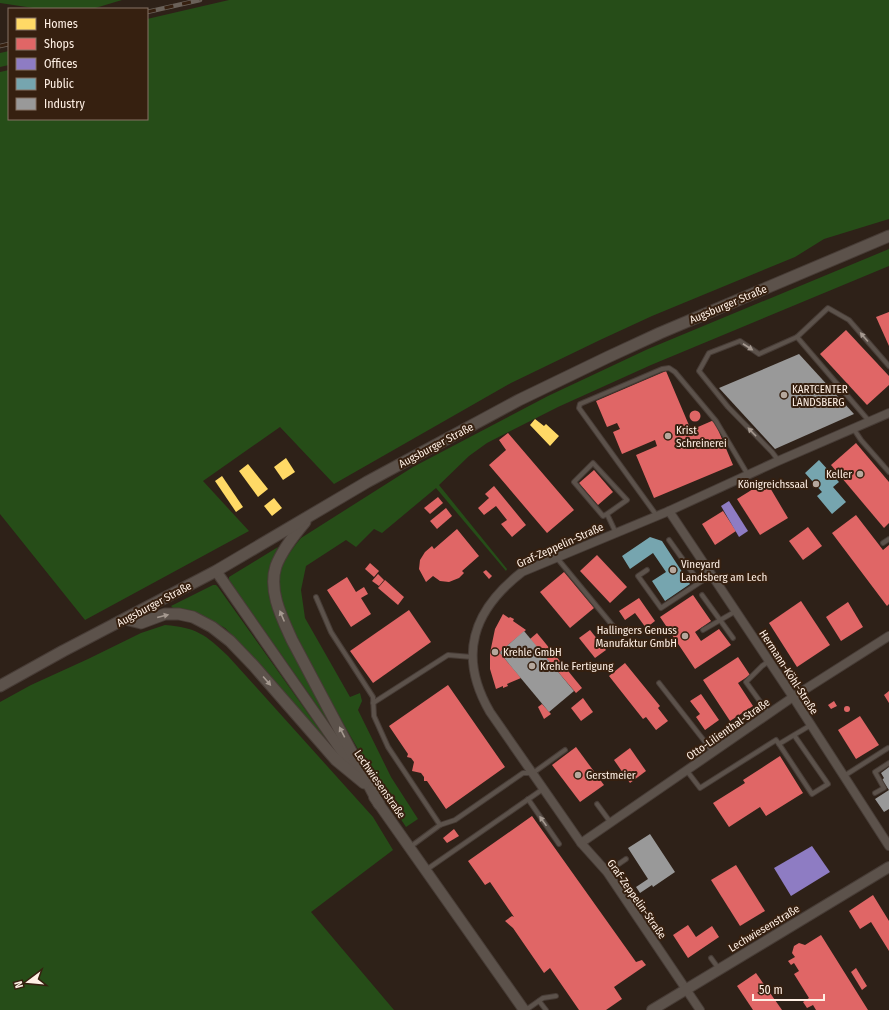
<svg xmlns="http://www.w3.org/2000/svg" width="889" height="1010" font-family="'Fira Sans Condensed',sans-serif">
<rect width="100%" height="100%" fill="#2e2118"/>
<!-- green -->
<g fill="#264d18">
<polygon points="0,0 122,0 92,9 40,9 0,3"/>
<polygon points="229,0 889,0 889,219 824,239 795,257 652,316 600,340 511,383 334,484 280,427 203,481 249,531 85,620 0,514 0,72 9,70 9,119 147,119 147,19"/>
<polygon points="9,51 9,65 0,67 0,53"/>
<path d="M889 249V266L651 365 558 407 487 443 469 456 439 485 507 569 506 571 436 488 382 533 374 529 356 547 346 540 306 566 301 590 305 618 350 697 360 693 362 701 358 710 391 777 418 819 406 827C362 761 325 691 289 621 274 582 274 571 301 538L413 467 548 396 648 349Z"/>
<polygon points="278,547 272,561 270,575 334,730 229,580 229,577"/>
<polygon points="213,585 216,585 218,587 327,740 326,741 245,648 225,628 205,617 187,610 173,608 171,606"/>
<path d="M165 625C197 628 205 634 228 656L373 817 393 850 311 912 394 1010H0V702L31 685 88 659 141 633Z"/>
</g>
<!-- homes -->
<g fill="#ffd966">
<polygon points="535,419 544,426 546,424 559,436 550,446 530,425"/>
<polygon points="286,458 295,472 283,480 274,467"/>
<polygon points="248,464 268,489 258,497 239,471"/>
<polygon points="222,476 243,507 236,512 215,481"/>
<polygon points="274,498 282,508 272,516 264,506"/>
</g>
<!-- shops -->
<g fill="#e06666">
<polygon points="889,312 889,346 876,317"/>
<polygon points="846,330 889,376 889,385 867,405 820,354"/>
<polygon points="666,371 691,430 714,420 733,465 654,498 636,455 657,446 655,440 622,454 613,432 620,429 617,423 607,427 596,401"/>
<circle cx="695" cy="416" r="5.5"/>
<polygon points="508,433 574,510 547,533 489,465 506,450 499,440"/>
<polygon points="856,443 889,482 889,523 884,528 831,465"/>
<polygon points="594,470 613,492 598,505 579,483"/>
<polygon points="766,481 788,518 760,535 737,499"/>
<polygon points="494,486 526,525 512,537 501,524 507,520 496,506 484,515 478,508 489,498 485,494"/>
<polygon points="438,497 443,503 430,514 424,508"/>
<polygon points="446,508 452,516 437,529 430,521"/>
<polygon points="723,511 736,531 715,545 702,524"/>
<polygon points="856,515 883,550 889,545 889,604 887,606 832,533"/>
<polygon points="808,527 822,546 803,560 789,541"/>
<polygon points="457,529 479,556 462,571 464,573 459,578 449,582 440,581 433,576 426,582 419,569 420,560 425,552 432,546 434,549"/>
<polygon points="597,555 627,587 610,603 580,571"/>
<polygon points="370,563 379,571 374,577 365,569"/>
<polygon points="486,570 492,576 489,579 483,572"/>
<polygon points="564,572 594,608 570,628 540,592"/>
<polygon points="378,574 384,580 379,586 372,581"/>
<polygon points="347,577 356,592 364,587 368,594 361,598 371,614 351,627 327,590"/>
<polygon points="385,580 404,597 398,605 378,588"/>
<polygon points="693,595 711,621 695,632 701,641 719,629 731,645 695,669 660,617"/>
<polygon points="639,598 655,621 646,628 635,613 625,620 619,611"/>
<polygon points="801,601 830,645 797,667 769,623"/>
<polygon points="848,602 863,627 841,641 826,617"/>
<polygon points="409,610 431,642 373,683 350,651"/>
<polygon points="503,614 509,618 510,617 514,619 513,621 526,630 501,651 500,653 521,678 507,684 508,686 503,688 503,686 496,689 490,669 490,653 495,629"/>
<polygon points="590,630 606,650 595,658 579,638"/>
<polygon points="537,633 582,688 576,693 530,639"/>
<polygon points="738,657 750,675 738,683 753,706 730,721 703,680"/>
<polygon points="625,663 660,706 658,708 668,721 656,730 646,717 643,719 609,676"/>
<polygon points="448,685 505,767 446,809 427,781 424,781 424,777 421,773 412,771 414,762 411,758 407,757 408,754 389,726"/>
<polygon points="889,691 889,703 884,695"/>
<polygon points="701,694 719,720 705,730 696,717 700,714 690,701"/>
<polygon points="583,698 593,712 581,721 571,708"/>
<polygon points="834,701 837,706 831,709 828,705"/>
<polygon points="542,704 551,714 544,719 538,707"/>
<circle cx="847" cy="709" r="3"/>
<polygon points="860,716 879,745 856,759 838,730"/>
<polygon points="576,747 604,785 580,802 552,765"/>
<polygon points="630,748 646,771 630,783 614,760"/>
<polygon points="780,756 803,793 766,816 760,807 729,827 713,803 745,783 743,780"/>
<polygon points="532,816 636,962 642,960 646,965 614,987 622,999 606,1010 579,1010 550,968 544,973 513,928 505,921 512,916 514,917 490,882 485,885 468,861"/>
<polygon points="454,829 459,836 447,843 443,838"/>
<polygon points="736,865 765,911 740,926 711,880"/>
<polygon points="873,895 889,921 889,951 871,922 860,929 849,911"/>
<polygon points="688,925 696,937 712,926 719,937 688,958 673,935"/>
<polygon points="821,935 868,1010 816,1010 813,1005 807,1008 803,1002 809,998 794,974 799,971 794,963 791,965 788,961 795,957 792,953 794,946 799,943 805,945"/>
<polygon points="856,968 867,986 862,990 851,972"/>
<polygon points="756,973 782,1010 753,1010 737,986"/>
</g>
<!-- offices -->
<g fill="#8e7cc3">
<polygon points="729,501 748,531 739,537 721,506"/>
<polygon points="812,846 830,872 791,896 774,868"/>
</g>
<!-- public -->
<g fill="#76a5af">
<polygon points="819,460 839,482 833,487 846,502 832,514 817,496 822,492 805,473"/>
<polygon points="650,537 662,541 690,584 665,601 652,581 666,572 653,553 630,569 622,556"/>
</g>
<!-- industry -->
<g fill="#999">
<polygon points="799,354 854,414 775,449 719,388"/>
<polygon points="524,631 574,691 549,712 500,653 501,651"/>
<polygon points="889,767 889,809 884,812 875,799 889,790 882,780 884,778 881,773"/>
<polygon points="650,834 675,872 653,887 652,885 640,893 636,887 648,879 628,848"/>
</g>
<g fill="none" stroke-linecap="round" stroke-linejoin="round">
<!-- service casing -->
<g stroke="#473c36" stroke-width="6">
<g id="service">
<polyline points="797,337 828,308 849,320 889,366"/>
<polyline points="853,428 861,440 889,472"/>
<polyline points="778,460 772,452 728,407 699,371 709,353 740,341 759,354 797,337 869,421"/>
<polyline points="607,514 603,516 574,482 593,463 627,500 607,514 616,533"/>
<polyline points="657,516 579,408 580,404 662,369 669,368 675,372 716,421 748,475"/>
<polyline points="669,540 699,582"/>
<polyline points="883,543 889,539"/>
<polyline points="557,558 613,626"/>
<polyline points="647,570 638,576 661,608 711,575"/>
<polyline points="702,595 733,638"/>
<polyline points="316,597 331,632 373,697 374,716 388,747 440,825 455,820 523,773 533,773 565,750"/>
<polyline points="703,630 736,611"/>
<polyline points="659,683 713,752"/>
<polyline points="373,703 448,655 472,657"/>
<polyline points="769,714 746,682 762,666 769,661"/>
<polyline points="794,735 779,744 812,794 828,784 794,735 811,725"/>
<polyline points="687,771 700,788 776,740 779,744"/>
<polyline points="844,776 888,748"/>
<polyline points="875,793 884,788 875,772 889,763"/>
<polyline points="528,799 559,844"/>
<polyline points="597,804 611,823"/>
<polyline points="410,847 440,825"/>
<polyline points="426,870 543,789"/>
<polyline points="607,872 626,859"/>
<polyline points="711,958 719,969"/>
<polyline points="539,1001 546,1010"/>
<polyline points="526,1010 543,998 556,996"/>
</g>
</g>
<!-- minor casing -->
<g stroke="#473c36" stroke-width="10">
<g id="minor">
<polyline points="669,511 793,697 889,846"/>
<polyline points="581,843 793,697 889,636"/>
<path d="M700 1010 607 872 581 843 490 712C457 655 473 610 522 572L669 511 778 461 889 413"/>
</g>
</g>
<!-- tertiary casing -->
<g stroke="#473c36" stroke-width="12">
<g id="tertiary">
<polyline points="216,571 359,776"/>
<polyline points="374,797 524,1010"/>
<polyline points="652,1010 889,867"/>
</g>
</g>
<!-- secondary casing -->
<g stroke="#473c36" stroke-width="13">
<g id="secondary">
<path d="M305 522C294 535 282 550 276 566 268 591 282 618 292 640L379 804"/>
<polyline points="125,619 141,623 165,614 179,614 193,617 212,627 230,641 254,666 336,760 364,783"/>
<polyline points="0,686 63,651 216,571 367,482 519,400 608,357 660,333 889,236"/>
</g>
</g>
<!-- service -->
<use href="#service" stroke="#5c524b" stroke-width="4"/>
<!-- minor -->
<use href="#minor" stroke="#5c524b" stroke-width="8"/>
<!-- tertiary -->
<use href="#tertiary" stroke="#5c524b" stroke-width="10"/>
<!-- secondary -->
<use href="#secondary" stroke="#5c524b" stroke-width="11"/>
<!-- rail casing -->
<g stroke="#6a6159" stroke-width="4.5">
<g id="rail">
<polyline points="147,12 200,0"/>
<polyline points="0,46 9,44"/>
</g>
</g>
<!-- rail -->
<use href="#rail" stroke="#362010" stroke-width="3" stroke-dasharray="9" stroke-linecap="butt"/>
</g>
<!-- one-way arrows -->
<defs><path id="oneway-solid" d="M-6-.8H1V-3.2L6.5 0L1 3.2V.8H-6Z"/></defs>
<g fill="#a59990">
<use href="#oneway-solid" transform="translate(864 337) rotate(-131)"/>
<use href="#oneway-solid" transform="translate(748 347) rotate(33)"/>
<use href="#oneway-solid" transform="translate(752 432) rotate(-134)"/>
<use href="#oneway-solid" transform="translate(163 616) rotate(-14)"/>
<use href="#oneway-solid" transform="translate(282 616) rotate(-113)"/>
<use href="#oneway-solid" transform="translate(267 681) rotate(49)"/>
<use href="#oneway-solid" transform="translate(342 732) rotate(-117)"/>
<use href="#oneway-solid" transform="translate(543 821) rotate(-125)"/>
</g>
<!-- markers -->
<g fill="#b6a89d" stroke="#362010" stroke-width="1.5">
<circle cx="784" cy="395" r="4"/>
<circle cx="668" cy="436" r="4"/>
<circle cx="860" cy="474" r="4"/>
<circle cx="816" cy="484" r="4"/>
<circle cx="673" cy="570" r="4"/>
<circle cx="685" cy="636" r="4"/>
<circle cx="495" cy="652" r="4"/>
<circle cx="532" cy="666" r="4"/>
<circle cx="578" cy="775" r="4"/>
</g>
<g text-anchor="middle" stroke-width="4" stroke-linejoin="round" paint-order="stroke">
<!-- street labels -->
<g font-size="11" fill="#fff0e5" stroke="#362010">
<text transform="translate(728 304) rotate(-23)" y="4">Augsburger Straße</text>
<text transform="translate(436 445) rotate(-28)" y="4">Augsburger Straße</text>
<text transform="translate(560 545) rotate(-24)" y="4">Graf-Zeppelin-Straße</text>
<text transform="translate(154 604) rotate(-28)" y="4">Augsburger Straße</text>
<text transform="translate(789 672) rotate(57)" y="4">Hermann-Köhl-Straße</text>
<text transform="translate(728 729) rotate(-35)" y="4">Otto-Lilienthal-Straße</text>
<text transform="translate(380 784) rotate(55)" y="4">Lechwiesenstraße</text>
<text transform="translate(637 899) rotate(55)" y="4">Graf-Zeppelin-Straße</text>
<text transform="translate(764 928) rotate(-31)" y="4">Lechwiesenstraße</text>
</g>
<!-- poi labels -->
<g font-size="11" fill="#fff0e5" stroke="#362010" text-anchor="start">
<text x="792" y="393">KARTCENTER<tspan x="792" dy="13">LANDSBERG</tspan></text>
<text x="676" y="434">Krist<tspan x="676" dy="13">Schreinerei</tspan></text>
<text x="852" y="478" text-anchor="end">Keller</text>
<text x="808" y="488" text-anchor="end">Königreichssaal</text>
<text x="681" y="568">Vineyard<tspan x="681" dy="13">Landsberg am Lech</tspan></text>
<text x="677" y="634" text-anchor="end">Hallingers Genuss<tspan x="677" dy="13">Manufaktur GmbH</tspan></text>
<text x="503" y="656">Krehle GmbH</text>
<text x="540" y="670">Krehle Fertigung</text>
<text x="586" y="779">Gerstmeier</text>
</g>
</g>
<!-- legend -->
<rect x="8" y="8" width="140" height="112" fill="#362010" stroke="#867365"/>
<rect x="16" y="18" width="20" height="12" fill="#ffd966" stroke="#867365"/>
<text x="44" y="28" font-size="12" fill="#fff0e5">Homes</text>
<rect x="16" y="38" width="20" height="12" fill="#e06666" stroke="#867365"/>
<text x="44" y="48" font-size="12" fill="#fff0e5">Shops</text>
<rect x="16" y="58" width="20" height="12" fill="#8e7cc3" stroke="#867365"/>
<text x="44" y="68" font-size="12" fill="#fff0e5">Offices</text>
<rect x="16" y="78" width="20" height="12" fill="#76a5af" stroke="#867365"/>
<text x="44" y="88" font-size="12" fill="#fff0e5">Public</text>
<rect x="16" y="98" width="20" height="12" fill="#999999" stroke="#867365"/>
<text x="44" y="108" font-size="12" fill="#fff0e5">Industry</text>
<!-- north arrow -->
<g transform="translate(28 982) rotate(254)" stroke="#362010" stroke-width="3" paint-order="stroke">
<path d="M0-3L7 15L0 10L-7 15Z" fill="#fff0e5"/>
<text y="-6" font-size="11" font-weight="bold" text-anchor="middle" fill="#fff0e5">N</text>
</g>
<!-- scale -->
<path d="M753 994v6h71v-6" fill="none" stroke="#fff0e5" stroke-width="2"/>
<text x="759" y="994" font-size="12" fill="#fff0e5" stroke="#362010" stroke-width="3" paint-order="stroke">50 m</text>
</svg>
